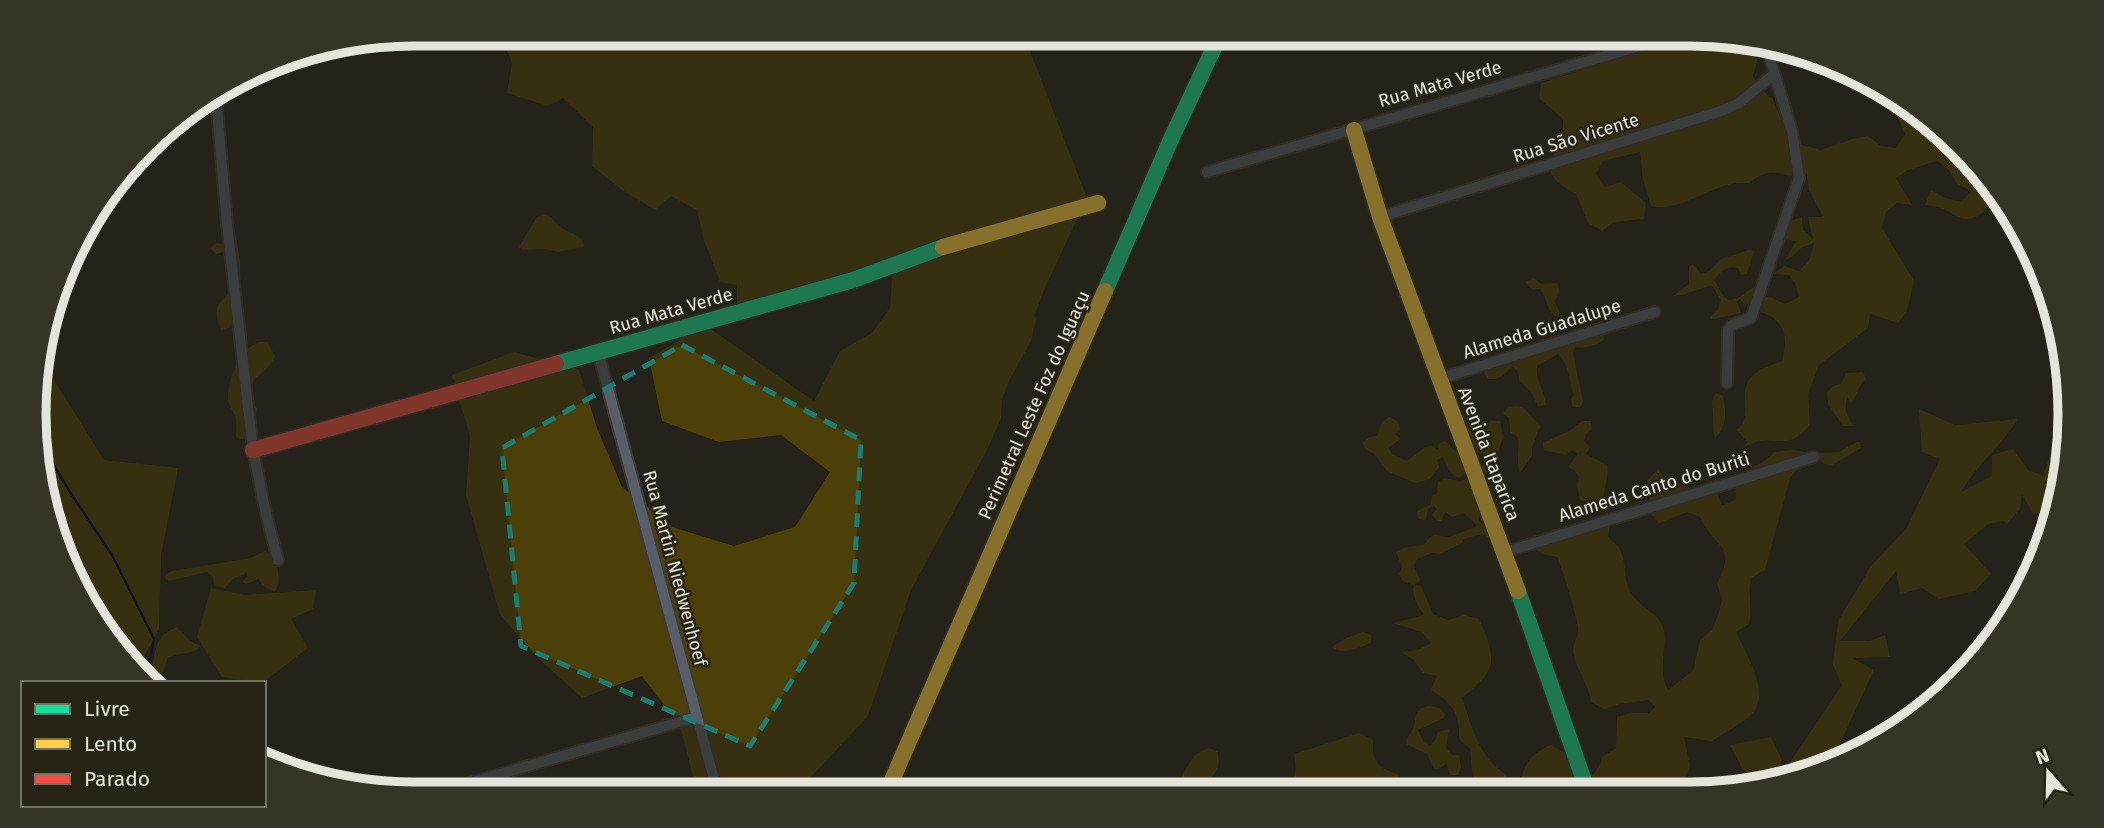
<svg xmlns="http://www.w3.org/2000/svg" width="2104" height="828" font-family="'Fira Sans',sans-serif">
<rect width="100%" height="100%" fill="#24221a"/>
<!-- green -->
<g fill="#4c4008">
<polygon points="500,33 1023,33 1087,198 1044,290 1035,315 1036,319 1031,341 1009,381 1002,400 1001,418 988,448 911,590 868,716 809,779 768,794 728,794 696,788 680,726 642,676 582,698 539,659 500,615 466,495 470,436 452,375 514,352 579,370 597,428 622,487 672,527 734,546 795,527 830,472 781,435 719,442 662,421 649,358 705,325 814,401 840,351 872,333 890,308 893,267 759,310 737,305 737,285 720,282 704,240 697,210 671,196 655,210 622,190 592,166 593,127 563,98 548,106 507,93 512,63"/>
<path d="M1698 34 1752 42 1757 61 1753 76 1760 89 1773 99 1790 142 1821 150 1852 139 1868 136 1881 146 1896 148 1905 134 1893 107 1878 104 1874 89H1876L1913 108 1912 124 1929 120 1940 133 1956 163 1970 167 1993 194C1992 205 1980 219 1967 219 1958 219 1949 211 1941 208 1936 206 1930 206 1925 205L1931 190 1945 198 1961 202 1971 191 1957 184 1950 171 1937 161 1908 170 1896 178 1912 205 1897 203 1886 212 1882 228 1914 281 1907 311 1898 323 1870 314 1868 328 1819 365 1808 394 1810 425C1784 456 1773 429 1743 448L1747 442 1737 430C1754 417 1737 393 1751 377 1758 369 1772 365 1782 361 1788 336 1786 321 1761 312L1754 298 1770 297 1785 304 1799 297 1795 283 1789 275 1773 274 1784 266 1799 271 1810 259 1814 242C1810 246 1806 245 1801 248 1795 252 1794 257 1785 260L1796 241 1782 239C1784 227 1789 218 1802 218L1803 230 1813 239 1808 217H1823L1809 190 1807 175 1799 164 1791 176C1773 171 1764 171 1749 183 1715 179 1685 213 1651 206L1643 179 1640 152 1603 161 1596 174 1605 187 1621 182 1646 203 1644 219 1614 222 1602 231 1588 223 1576 194C1525 168 1565 153 1563 119L1539 98 1541 83Z"/>
<path d="M545 214C553 217 553 221 559 226 568 234 578 232 584 244L583 247 558 252 545 249 523 250 519 247 537 217Z"/>
<path d="M233 221 240 261V301L232 305 233 321 229 328 221 331C208 295 229 306 234 280 235 274 232 264 231 257L225 252 216 254 210 248 217 243 225 245Z"/>
<path d="M1749 250 1754 251 1747 274 1741 275 1738 268C1727 265 1720 272 1714 280L1724 297 1729 300C1743 300 1747 287 1759 286L1748 304H1744L1740 299 1737 301 1741 313 1714 319 1710 318 1718 309 1721 300 1713 287 1709 286 1682 295 1673 296 1689 284V267L1693 264 1701 274 1709 271 1721 259Z"/>
<path d="M1534 279 1542 284 1558 283 1559 291 1555 302 1560 313 1558 317C1545 312 1548 297 1540 289L1533 290 1525 282Z"/>
<path d="M1603 332 1604 340C1594 346 1586 349 1575 347L1573 354 1583 401 1580 408 1572 406 1571 399 1574 396C1569 382 1570 365 1558 354L1537 366C1535 380 1545 391 1546 405L1538 406 1531 392 1519 380 1518 372 1513 366 1502 376 1495 379H1488L1484 373 1487 367Z"/>
<path d="M259 342H267L275 356C263 383 242 370 257 410 249 419 248 429 243 440L236 437C236 431 237 425 236 420 235 412 228 407 228 398 228 379 240 348 259 342Z"/>
<polygon points="39,356 104,460 178,468 161,555 159,629 138,668 97,625 41,489 37,364"/>
<path d="M1863 372 1866 379C1856 390 1858 395 1851 404L1848 397C1843 407 1847 418 1854 426H1843L1828 404 1827 392 1833 386 1841 384 1846 373Z"/>
<path d="M1716 393 1723 396C1726 412 1728 426 1715 438 1712 429 1714 423 1713 415 1713 405 1709 402 1716 393Z"/>
<path d="M1516 406 1524 408 1540 426 1532 448V456L1520 473C1515 461 1521 448 1517 436L1510 433 1509 418 1503 413 1508 407Z"/>
<path d="M1919 409 1955 425 2018 419C2002 445 1976 466 1961 492L1992 476V455L2013 449 2029 471 2043 475 2052 451H2062L2058 513 2033 514 2022 494 2020 509 2007 524 2003 521 1988 524 1964 544 1991 574 1975 591 1939 599 1922 588 1900 594 1896 571 1840 641H1870L1885 635 1890 657 1852 658 1874 670 1836 752 1817 768 1778 780 1842 685 1833 665 1838 621 1871 566 1906 529 1940 459 1922 452Z"/>
<path d="M1389 417 1397 421 1400 429 1395 434 1400 439 1388 448 1392 454 1407 461 1425 447 1433 446 1438 450V444L1445 441 1457 452 1465 473 1459 478C1450 474 1445 465 1443 457L1437 460 1439 467 1430 479 1415 483 1387 471 1373 453 1366 450 1362 443 1369 437 1377 436 1382 422Z"/>
<polygon points="1491,421 1500,421 1503,437 1496,459 1483,465 1488,470 1484,477 1479,469 1484,463 1484,456 1478,452 1475,445 1471,446 1464,429 1467,425 1474,425 1481,431 1484,424"/>
<polygon points="1582,421 1591,421 1592,429 1586,434 1584,441 1590,447 1586,454 1607,465 1608,472 1602,503 1580,500 1577,485 1579,477 1575,471 1568,467 1578,454 1572,450 1566,455 1544,450 1543,443 1569,431"/>
<polygon points="1856,442 1860,442 1861,448 1832,465 1824,464 1817,457 1819,453 1839,452"/>
<path d="M1794 450 1810 453 1790 478 1765 570 1751 578C1747 596 1753 605 1749 624L1736 632C1746 655 1774 696 1749 717 1738 726 1724 733 1712 741L1684 737 1690 766 1679 792H1519C1522 768 1528 754 1551 745L1565 753 1576 783C1592 781 1598 771 1602 757L1616 748 1617 717 1632 713H1649L1655 707 1649 700 1619 704 1604 709 1591 702C1588 682 1578 673 1574 656 1571 645 1577 641 1578 630 1579 623 1562 567 1557 557L1543 554 1530 546 1610 521 1608 536C1611 540 1617 544 1619 548 1628 563 1622 581 1632 595 1641 608 1662 615 1664 631 1667 653 1657 670 1668 690L1693 671 1700 640 1712 630 1718 615 1722 600 1717 584C1738 542 1714 550 1700 517L1687 512 1659 523 1648 511 1650 496 1647 481 1658 469 1669 482 1700 490 1716 491 1722 505 1736 500 1735 480C1749 465 1762 467 1774 452Z"/>
<path d="M1445 478 1460 481 1470 478 1478 493 1474 499 1477 507 1481 506 1483 511 1478 520 1489 531V538L1482 534 1463 539 1462 543 1440 554 1432 553 1417 559 1414 566 1420 580 1415 585 1421 586 1433 614 1448 620 1464 615 1479 619C1497 660 1498 669 1462 698 1472 726 1479 759 1507 775L1497 792H1477L1473 780 1470 749 1459 739C1460 712 1453 705 1431 690L1437 676 1423 673 1414 660 1401 652 1418 650 1431 643 1422 632 1393 623 1424 615C1418 606 1411 596 1414 585L1403 581 1399 574 1402 567 1396 552 1406 547 1424 545 1428 539 1434 535 1449 537 1476 527 1475 523 1464 513 1452 517 1445 512 1441 521H1437L1432 515 1437 509 1434 506 1428 509 1426 520 1418 519 1417 511 1431 504 1432 496 1437 493 1438 482Z"/>
<path d="M265 551C278 556 283 583 274 592L261 584 259 579 246 584 242 582 248 576 246 573 233 579 225 588 214 585 213 577 207 572 169 581 165 578 166 574 172 571 251 558Z"/>
<polygon points="211,588 245,595 316,590 313,609 291,619 308,648 262,683 222,677 197,637"/>
<path d="M177 627 190 641 201 646C193 655 179 652 168 658L159 683H151L146 677C160 663 146 639 177 627Z"/>
<path d="M1363 632 1371 635V643C1359 648 1343 655 1332 647L1346 638Z"/>
<path d="M1428 706 1440 708 1445 714 1444 718 1418 730 1423 741 1430 745 1435 740 1438 732 1449 729 1446 748 1452 755H1459L1461 767 1458 775H1450L1447 764 1437 769 1433 768 1427 754 1406 744C1406 736 1410 736 1413 729 1417 717 1413 710 1428 706Z"/>
<path d="M1359 733 1373 740C1372 762 1377 768 1398 774L1405 787 1404 792 1284 793C1295 779 1298 771 1294 754Z"/>
<polygon points="1771,737 1782,760 1773,781 1734,791 1752,779 1742,768 1730,745"/>
<path d="M1209 748 1217 751C1223 772 1211 776 1199 791L1176 792C1182 775 1190 753 1209 748Z"/>
</g>
<g fill="none" stroke-linecap="round" stroke-linejoin="round">
<!-- stream -->
<polyline stroke="#030339" stroke-width="2.5" points="39,440 68,489 112,555 154,639 146,677"/>
<!-- street casing -->
<g stroke="#3e3c36" stroke-width="14">
<g id="street">
<polyline points="216,97 227,224 253,450 266,514 278,560"/>
<polyline points="1207,172 1684,33"/>
<polyline points="1380,217 1721,111 1739,103 1773,75"/>
<polyline points="598,352 718,794"/>
<polyline points="1439,379 1655,312"/>
<polyline points="1727,383 1728,330 1732,325 1751,318 1799,178 1792,131 1765,43"/>
<polyline points="1505,552 1814,457"/>
<polyline points="428,795 697,717"/>
</g>
</g>
<!-- fast casing -->
<g stroke="#3e3c36" stroke-width="19">
<g id="fast">
<polyline points="1105,291 1172,137 1221,33"/>
<polyline points="556,364 853,280 943,247"/>
<polyline points="1518,591 1588,792"/>
</g>
</g>
<!-- slow casing -->
<g stroke="#3e3c36" stroke-width="19">
<g id="slow">
<polyline points="1354,130 1380,217 1518,591"/>
<polyline points="943,247 1098,203"/>
<polyline points="886,794 1105,291"/>
</g>
</g>
<!-- jam casing -->
<g stroke="#3e3c36" stroke-width="19">
<polyline id="jam" points="253,450 556,364"/>
</g>
<!-- street -->
<use href="#street" stroke="#585e67" stroke-width="10"/>
<!-- fast -->
<use href="#fast" stroke="#16e098" stroke-width="16"/>
<!-- slow -->
<use href="#slow" stroke="#ffcf43" stroke-width="16"/>
<!-- jam -->
<use href="#jam" stroke="#f24e42" stroke-width="16"/>
</g>
<!-- marked area -->
<path d="M0 0H2104V828H0ZM682 345 861 440 854 583 750 746 521 646 502 448Z" fill="#24221a" fill-opacity=".55" fill-rule="evenodd"/>
<path fill="none" stroke="#1a7c73" stroke-width="5" stroke-dasharray="14 9" stroke-linejoin="round" d="M682 345 861 440 854 583 750 746 521 646 502 448Z"/>
<g text-anchor="middle" stroke-width="5" stroke-linejoin="round" paint-order="stroke">
<!-- street labels -->
<g font-size="18" fill="#e5e4db" stroke="#272417">
<text transform="translate(1440 84) rotate(-16)" y="6">Rua Mata Verde</text>
<text transform="translate(1576 138) rotate(-17)" y="6">Rua São Vicente</text>
<text transform="translate(671 311) rotate(-16)" y="6">Rua Mata Verde</text>
<text transform="translate(1542 329) rotate(-17)" y="6">Alameda Guadalupe</text>
<text transform="translate(1034 405) rotate(-66)" y="6">Perimetral Leste Foz do Iguaçu</text>
<text transform="translate(1489 454) rotate(69)" y="6">Avenida Itaparica</text>
<text transform="translate(1654 487) rotate(-17)" y="6">Alameda Canto do Buriti</text>
<text transform="translate(675 568) rotate(75)" y="6">Rua Martin Niedwenhoef</text>
</g>
</g>
<!-- crop -->
<path d="M0 0H2104V828H0ZM414 46H1690A368 368 0 0 1 2058 414V414A368 368 0 0 1 1690 782H414A368 368 0 0 1 46 414V414A368 368 0 0 1 414 46Z" fill="#363327" fill-rule="evenodd"/>
<path fill="none" stroke="#e5e4db" stroke-width="9" d="M414 46H1690A368 368 0 0 1 2058 414V414A368 368 0 0 1 1690 782H414A368 368 0 0 1 46 414V414A368 368 0 0 1 414 46Z"/>
<!-- legend -->
<rect x="21" y="681" width="245" height="126" fill="#272417" stroke="#737165" stroke-width="2"/>
<rect x="35" y="704" width="35" height="10" fill="#16e098" stroke="#737165" stroke-width="2"/>
<text x="84" y="716" font-size="21" fill="#e5e4db">Livre</text>
<rect x="35" y="739" width="35" height="10" fill="#ffcf43" stroke="#737165" stroke-width="2"/>
<text x="84" y="751" font-size="21" fill="#e5e4db">Lento</text>
<rect x="35" y="774" width="35" height="10" fill="#f24e42" stroke="#737165" stroke-width="2"/>
<text x="84" y="786" font-size="21" fill="#e5e4db">Parado</text>
<!-- north arrow -->
<g transform="translate(2048 772) rotate(340)" stroke="#272417" stroke-width="5" paint-order="stroke">
<path d="M0-5L12 26L0 18L-12 26Z" fill="#e5e4db"/>
<text y="-10" font-size="19" font-weight="bold" text-anchor="middle" fill="#e5e4db">N</text>
</g>
</svg>
